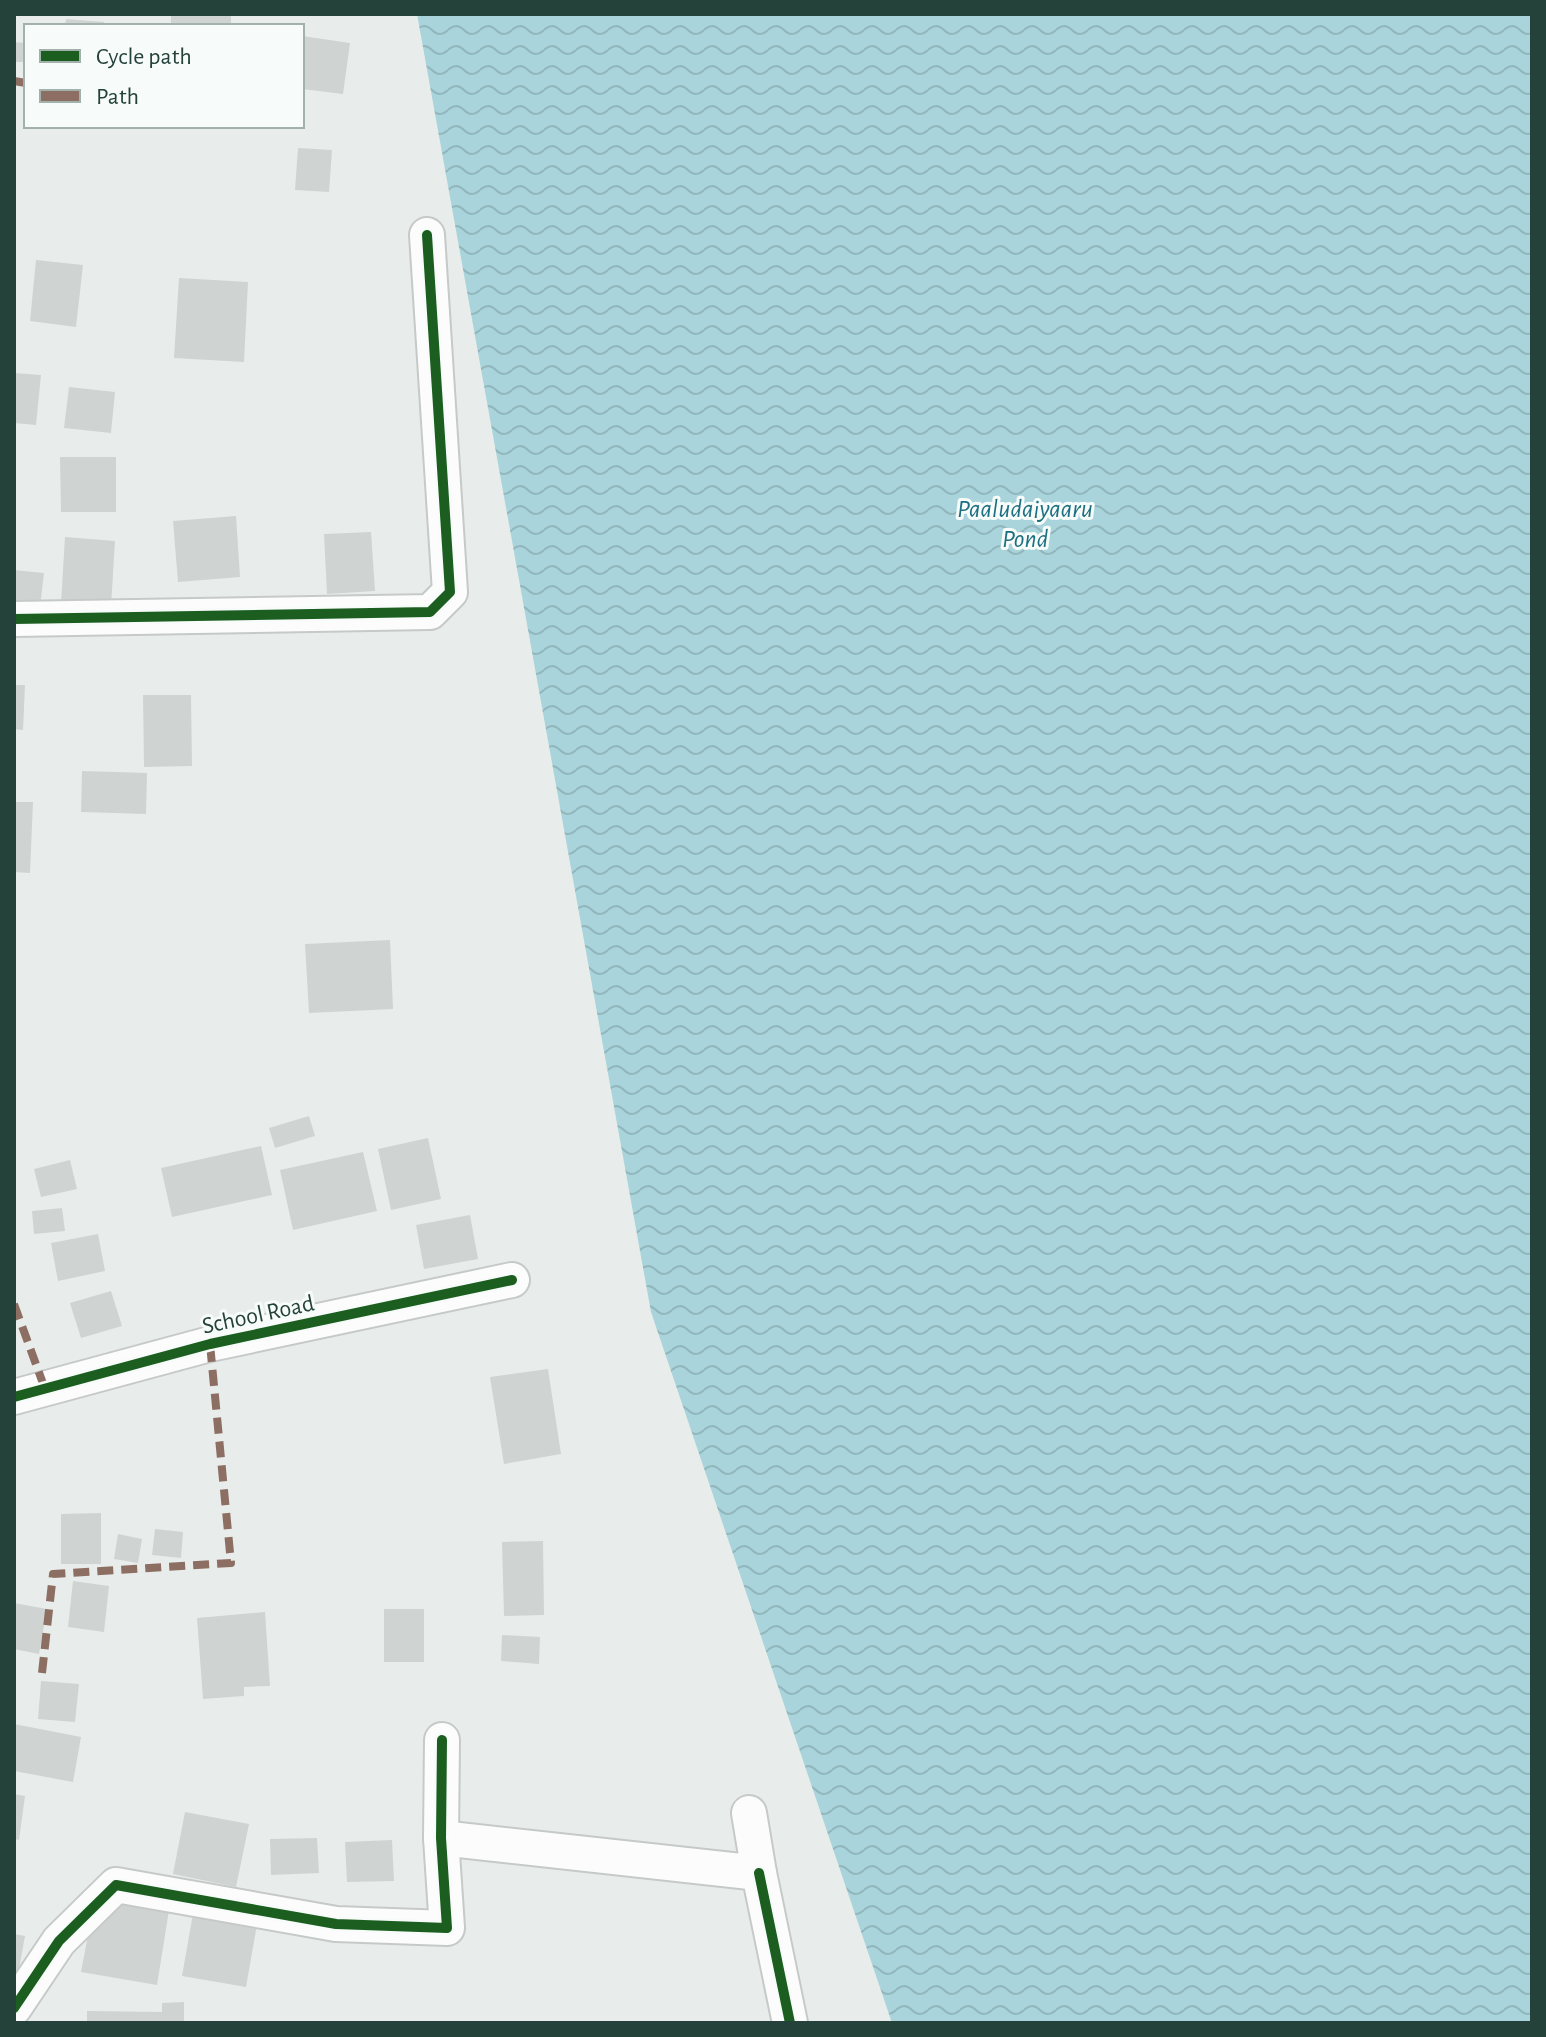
<svg xmlns="http://www.w3.org/2000/svg" width="1546" height="2037" font-family="'Alegreya Sans',sans-serif">
<defs>
<pattern id="water-waves" width="16" height="10" patternUnits="userSpaceOnUse" patternTransform="scale(2)"><rect width="16" height="10" fill="#a9d4db"/><path d="M0 5q4-4 8 0t8 0" fill="none" stroke="#91b7bd"/></pattern>
</defs>
<rect width="100%" height="100%" fill="#e8edeb"/>
<!-- water -->
<polygon fill="url(#water-waves)" points="417,14 1532,14 1532,2023 892,2023 651,1312"/>
<!-- building -->
<g fill="#cfd4d2">
<rect x="171" y="14" width="60" height="12"/>
<polygon points="66,19 104,22 103,26 65,26"/>
<polygon points="302,36 350,43 343,94 302,89"/>
<polygon points="14,42 26,43 26,62 14,62"/>
<polygon points="298,148 332,150 329,192 295,190"/>
<polygon points="36,260 83,265 76,327 30,321"/>
<polygon points="179,278 248,282 244,362 174,358"/>
<polygon points="14,373 41,375 36,425 14,423"/>
<polygon points="69,387 115,392 111,433 64,428"/>
<polygon points="60,457 116,457 116,512 61,512"/>
<polygon points="236,516 240,577 178,582 173,521"/>
<polygon points="371,532 375,591 327,594 324,534"/>
<polygon points="65,537 115,541 111,606 61,603"/>
<polygon points="14,570 44,573 40,607 14,603"/>
<polygon points="14,685 25,685 23,730 14,729"/>
<polygon points="143,695 191,695 192,766 144,767"/>
<polygon points="82,771 147,773 146,814 81,812"/>
<polygon points="14,802 33,802 30,873 14,872"/>
<polygon points="390,940 393,1009 309,1013 305,944"/>
<polygon points="309,1116 315,1136 275,1148 269,1128"/>
<polygon points="428,1138 441,1199 391,1210 378,1149"/>
<polygon points="261,1146 272,1195 172,1217 161,1168"/>
<polygon points="363,1152 377,1211 293,1230 280,1170"/>
<polygon points="70,1160 77,1189 41,1197 34,1169"/>
<polygon points="62,1208 65,1231 34,1234 32,1211"/>
<polygon points="470,1215 478,1259 424,1269 416,1225"/>
<polygon points="98,1234 105,1271 58,1281 51,1243"/>
<polygon points="111,1291 122,1326 81,1338 70,1303"/>
<polygon points="548,1369 561,1454 504,1464 490,1377"/>
<polygon points="101,1513 101,1564 61,1564 61,1514"/>
<polygon points="155,1529 183,1532 181,1558 152,1555"/>
<polygon points="118,1534 142,1539 138,1563 114,1559"/>
<polygon points="543,1541 544,1615 504,1616 502,1542"/>
<polygon points="73,1581 109,1586 104,1632 68,1627"/>
<polygon points="14,1603 47,1609 39,1654 14,1649"/>
<rect x="384" y="1609" width="40" height="53"/>
<polygon points="265,1612 270,1686 244,1687 244,1696 203,1699 197,1618"/>
<polygon points="502,1635 540,1637 539,1664 501,1661"/>
<polygon points="41,1681 79,1684 75,1722 38,1719"/>
<polygon points="14,1724 81,1737 73,1782 14,1771"/>
<polygon points="14,1794 25,1796 19,1840 14,1839"/>
<polygon points="185,1812 249,1824 236,1887 173,1874"/>
<polygon points="317,1838 319,1873 271,1875 270,1839"/>
<polygon points="392,1840 394,1881 347,1882 345,1842"/>
<polygon points="121,1899 170,1904 157,1985 81,1972 89,1930"/>
<polygon points="194,1908 258,1919 246,1987 182,1976"/>
<polygon points="14,1934 25,1936 16,1985 14,1985"/>
<polygon points="184,2002 184,2023 87,2023 87,2011 162,2012 162,2003"/>
</g>
<g fill="none" stroke-linecap="round" stroke-linejoin="round">
<!-- minor casing -->
<g stroke="#c5cac8" stroke-width="38">
<g id="minor">
<polyline points="14,619 430,612 450,592 427,235"/>
<polyline points="14,1397 210,1344 512,1280"/>
<polyline points="441,1838 759,1873 749,1813"/>
<polyline points="759,1873 790,2023"/>
<polyline points="14,2008 59,1941 116,1885 336,1924 447,1928 441,1838 442,1740"/>
</g>
</g>
<!-- minor -->
<use href="#minor" stroke="#fcfcfc" stroke-width="34"/>
<!-- quiet -->
<g stroke="#8d6e63" stroke-width="8" stroke-dasharray="16 8" stroke-linecap="butt">
<polyline points="14,81 26,83"/>
<polyline points="14,1304 45,1389"/>
<polyline points="42,1673 53,1574 231,1563 210,1344"/>
</g>
<!-- cycleway casing -->
<g stroke="#f7fbf9" stroke-width="15">
<g id="cycleway">
<polyline points="14,619 430,612 450,592 427,235"/>
<polyline points="14,1397 210,1344 512,1280"/>
<polyline points="759,1873 790,2023"/>
<polyline points="14,2008 59,1941 116,1885 336,1924 447,1928 441,1838 442,1740"/>
</g>
</g>
<!-- cycleway -->
<use href="#cycleway" stroke="#1b5e20" stroke-width="10"/>
</g>
<g text-anchor="middle" stroke-width="6" stroke-linejoin="round" paint-order="stroke">
<!-- street labels -->
<g font-size="24" fill="#24423a" stroke="#f7fbf9">
<text transform="translate(258 1314) rotate(-12)" y="8">School Road</text>
</g>
<!-- water labels -->
<g font-size="26" font-style="italic" fill="#1c6f80" stroke="#f7fbf9">
<text x="1025" y="517">Paaludaiyaaru<tspan x="1025" dy="30">Pond</tspan></text>
</g>
</g>
<!-- border -->
<rect width="1546" height="2037" fill="none" stroke="#24423a" stroke-width="32"/>
<!-- legend -->
<rect x="24" y="24" width="280" height="104" fill="#f7fbf9" stroke="#a3b1ad" stroke-width="2"/>
<rect x="40" y="50" width="40" height="12" fill="#1b5e20" stroke="#a3b1ad" stroke-width="2"/>
<text x="96" y="64" font-size="24" fill="#24423a">Cycle path</text>
<rect x="40" y="90" width="40" height="12" fill="#8d6e63" stroke="#a3b1ad" stroke-width="2"/>
<text x="96" y="104" font-size="24" fill="#24423a">Path</text>
</svg>
